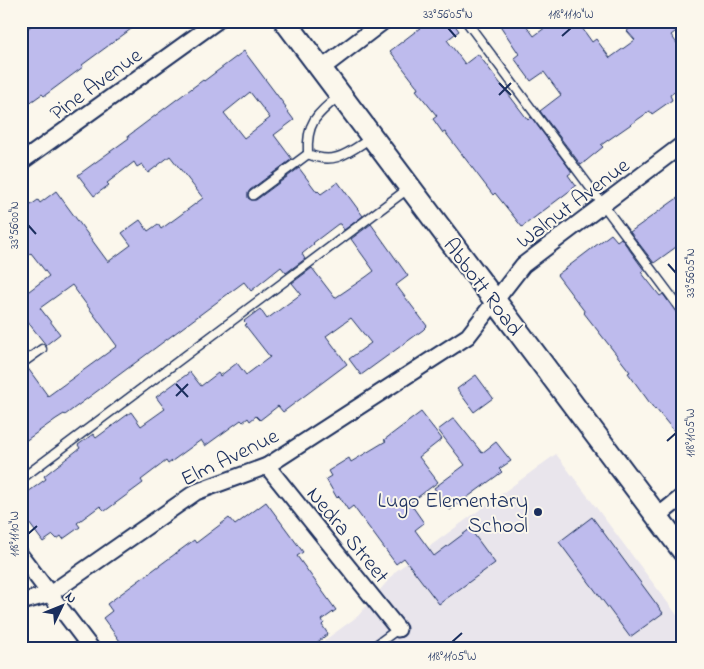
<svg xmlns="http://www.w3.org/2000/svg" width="704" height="669" font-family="'Indie Flower',sans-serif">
<rect width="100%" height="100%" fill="#fbf7ec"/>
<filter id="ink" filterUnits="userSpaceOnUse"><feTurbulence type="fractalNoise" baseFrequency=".02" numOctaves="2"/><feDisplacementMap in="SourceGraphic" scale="10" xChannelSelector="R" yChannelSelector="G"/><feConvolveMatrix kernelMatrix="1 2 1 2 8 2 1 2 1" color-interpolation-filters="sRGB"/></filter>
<g filter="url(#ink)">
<!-- built -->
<polygon fill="#e9e5ec" points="556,454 683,623 683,648 314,648 358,616 396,571"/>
<!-- building -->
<g fill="#bebbed" stroke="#1b2f5e" fill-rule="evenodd">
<polygon points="37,21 142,21 82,65 83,67 44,96 42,94 21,109 21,34"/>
<polygon points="429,21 452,21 459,31 447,40 465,64 478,54 528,120 531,117 572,172 568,175 576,186 522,227 495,193 493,195 445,132 443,133 433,119 437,116 416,90 418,89 416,85 390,51"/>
<polygon points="497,21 523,21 534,36 554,21 577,21 592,42 596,39 610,58 635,40 627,31 640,21 683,21 683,26 671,35 683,52 683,86 670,95 672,100 652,114 650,111 601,145 603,147 581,165 540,111 561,95 544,72 531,81 514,58 519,54"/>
<path d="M244 51 286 107 285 108 294 120 274 135 292 159 250 190 248 193V198L251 200H256L299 168 317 192 318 191 321 194 338 182 363 216 344 230 340 224H338L313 243 314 244 302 254 305 259 286 273 281 267 251 291 244 282 65 415 64 414 56 419 21 444V370L27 367 48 396 117 346 72 285 40 308 60 334 46 345 27 321 28 320 21 311V297L49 276 31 253 21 261V212L38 200 40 203 56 191 108 262 131 245 122 233 140 220 148 231 158 224 161 229 179 216 203 198 170 156 148 173 142 164 137 167 134 162 107 183 109 185 94 196 78 175 129 138 128 136 176 100 203 80 204 81ZM250 92 270 118 244 138 224 113Z"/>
<polygon points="683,194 683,242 654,263 630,232"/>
<polygon points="371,224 408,276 396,285 427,326 423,330 361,375 349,359 371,343 351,318 326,336 347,364 283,412 278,406 260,420 256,416 250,421 248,418 243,422 241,420 205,446 201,440 168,464 166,461 141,480 143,483 105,511 100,506 77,523 80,527 63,539 61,536 57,539 53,535 43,542 21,512 21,497 46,479 44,476 80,448 78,445 93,434 96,438 131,412 141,426 165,409 156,397 190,372 201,386 218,373 220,376 237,363 246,375 270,357 245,325 247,324 244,321 260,309 267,319 301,294 292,283 312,268 335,298 366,277 374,271 351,239"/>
<polygon points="611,234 617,241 621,238 644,270 641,272 660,296 663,294 678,315 683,318 683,442 656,409 655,410 628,373 630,372 584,313 585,312 557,275"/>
<polygon points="476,375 493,398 474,412 457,389"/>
<polygon points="421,412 442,439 419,457 438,482 410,503 424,523 415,530 434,556 470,529 495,563 439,604 404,558 396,564 353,506 348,510 339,496 337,498 326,479 331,476 328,471 349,458 351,462 386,441 384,440"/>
<polygon points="454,418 482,453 496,442 511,461 499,469 502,472 450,510 434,488 465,465 438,430"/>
<polygon points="266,502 303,552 297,556 336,610 322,620 324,623 322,625 328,634 310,648 125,648 103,618 112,611 107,604 194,540 196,543 229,518 235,525"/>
<polygon points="592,517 663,613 630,637 559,542"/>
</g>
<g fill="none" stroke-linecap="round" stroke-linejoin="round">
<!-- lane casing -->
<g stroke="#1b2f5e" stroke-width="11">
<g id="lane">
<polyline points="466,21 683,312"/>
<path d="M339 96C316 115 306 123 308 154 335 166 349 152 371 138"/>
<polyline points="253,195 308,154"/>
<polyline points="21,364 42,349"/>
<polyline points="21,479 409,188"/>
<polyline points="372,648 398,629"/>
</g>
</g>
<!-- street casing -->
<g stroke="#1b2f5e" stroke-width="19">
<g id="street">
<polyline points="321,69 384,21"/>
<polyline points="21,162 217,21"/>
<polyline points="267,466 398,629"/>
<polyline points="657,517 683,496"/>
<polyline points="21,556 91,648"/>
<polyline points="21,602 50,594 196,492 267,466 468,336 523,265 683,144"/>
</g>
</g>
<!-- secondary casing -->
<g stroke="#1b2f5e" stroke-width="25">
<polyline id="secondary" points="285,21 683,551"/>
</g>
<!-- lane -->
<use href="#lane" stroke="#fbf7ec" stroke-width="8"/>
<!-- street -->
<use href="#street" stroke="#fbf7ec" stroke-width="15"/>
<!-- secondary -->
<use href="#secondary" stroke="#fbf7ec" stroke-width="21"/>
</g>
</g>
<!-- ticks -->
<path fill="none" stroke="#1b2f5e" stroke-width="2" d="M448 28 456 37M562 36 571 28M499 83 511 95M499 95 511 83M28 225 36 234M668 264 676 273M176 384 188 397M176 396 188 384M667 441 676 433M28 534 37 526M452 642 462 633"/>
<!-- markers -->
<circle fill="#1b2f5e" stroke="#fbf7ec" stroke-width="2" cx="538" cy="512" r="5"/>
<g text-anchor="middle" stroke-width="4" stroke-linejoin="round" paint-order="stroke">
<!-- street labels -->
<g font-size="22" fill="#1b2f5e" stroke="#fbf7ec">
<text transform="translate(95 83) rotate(-36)" y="8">Pine Avenue</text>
<text transform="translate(572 202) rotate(-37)" y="8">Walnut Avenue</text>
<text transform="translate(484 286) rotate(53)" y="8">Abbott Road</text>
<text transform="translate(229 456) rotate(-26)" y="8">Elm Avenue</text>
<text transform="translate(349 534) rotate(51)" y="8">Nedra Street</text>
</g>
<!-- poi labels -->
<g font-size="22" fill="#1b2f5e" stroke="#fbf7ec" text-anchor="end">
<text x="528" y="507">Lugo Elementary<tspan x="528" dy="25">School</tspan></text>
</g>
</g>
<!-- margin -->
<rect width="704" height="669" fill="none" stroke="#fbf7ec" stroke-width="55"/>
<!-- north arrow -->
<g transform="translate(62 606) rotate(47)" stroke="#fbf7ec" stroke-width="4" paint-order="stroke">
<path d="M0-4L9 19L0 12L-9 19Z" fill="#1b2f5e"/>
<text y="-8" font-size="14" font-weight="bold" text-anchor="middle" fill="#1b2f5e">N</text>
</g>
<rect x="28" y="28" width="648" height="614" fill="none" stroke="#1b2f5e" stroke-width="2"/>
<g font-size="12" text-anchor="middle" fill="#1b2f5e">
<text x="448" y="18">33°56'05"N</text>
<text x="571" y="18">118°11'10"W</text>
<text transform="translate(14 225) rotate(-90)" y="4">33°56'00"N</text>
<text transform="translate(690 273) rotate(-90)" y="4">33°56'05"N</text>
<text transform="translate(690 433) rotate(-90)" y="4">118°11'05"W</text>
<text transform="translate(14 534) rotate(-90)" y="4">118°11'10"W</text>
<text x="452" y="660">118°11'05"W</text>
</g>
</svg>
